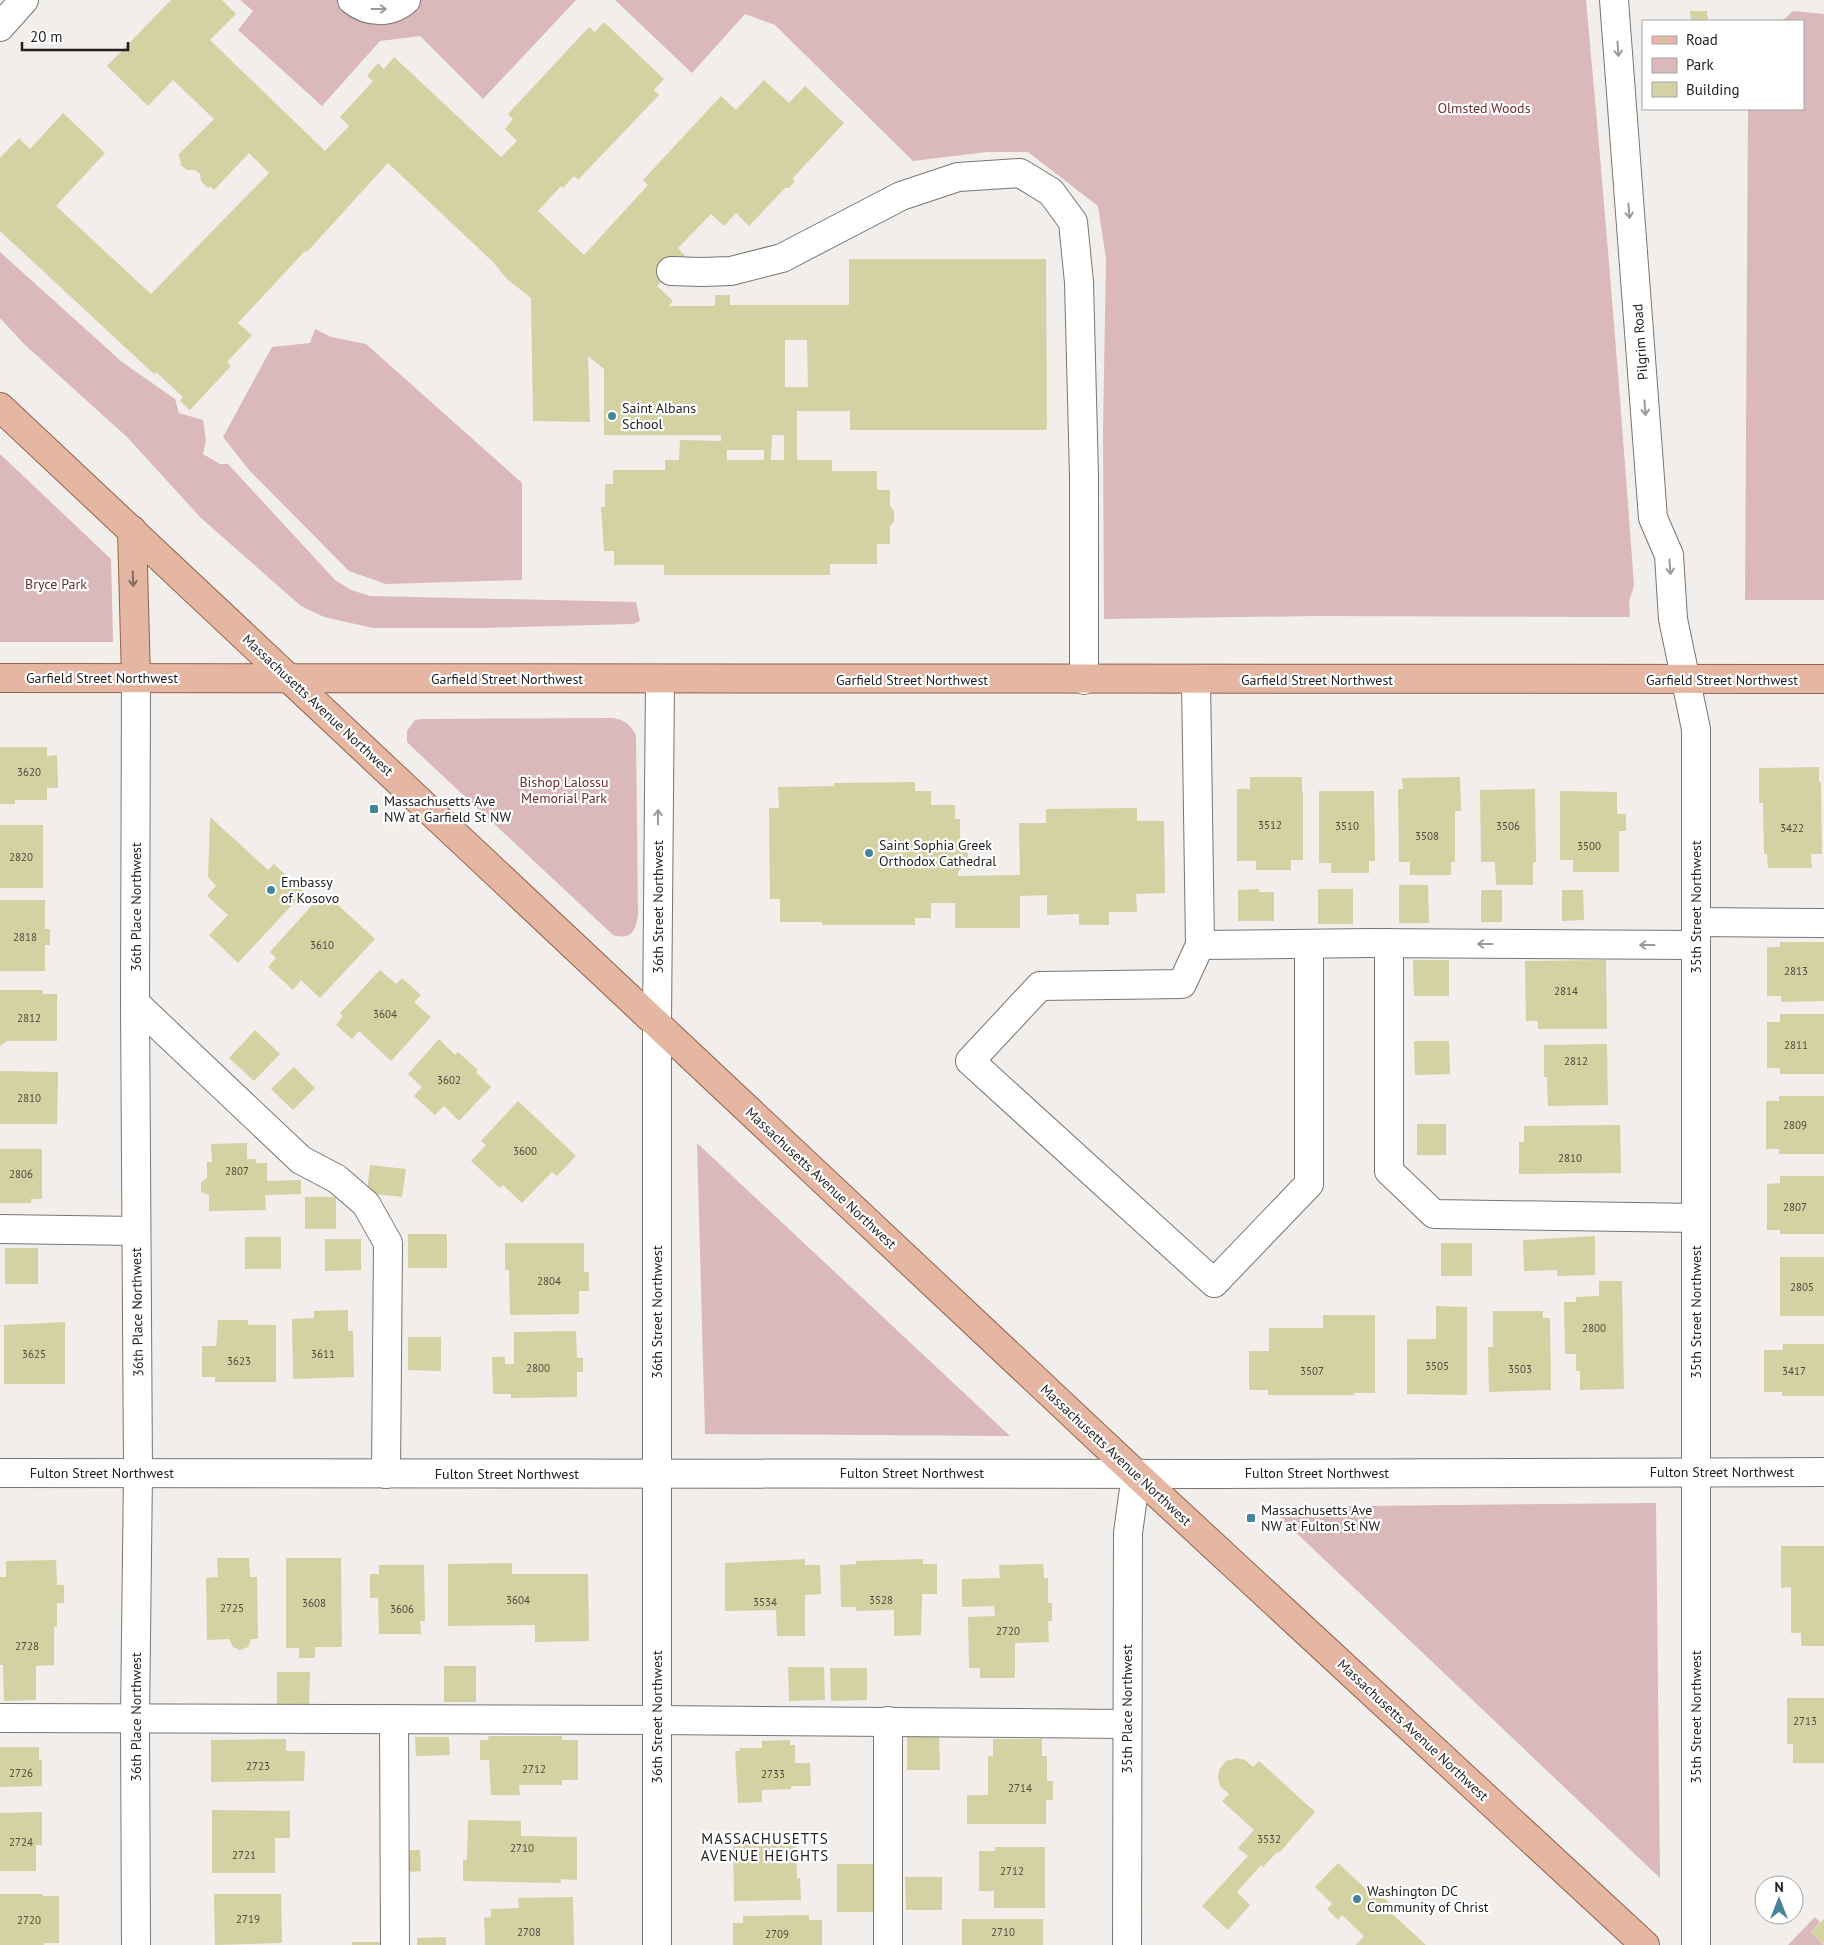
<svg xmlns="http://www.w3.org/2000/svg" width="1824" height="1945" font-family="'PT Sans',sans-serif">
<rect width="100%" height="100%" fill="#f1eeeb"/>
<!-- green -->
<g fill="#dbb8ba">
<polygon points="240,0 576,0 483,99 420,36 380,41 322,106 238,30 253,11"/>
<path d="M615 0H1586C1604 195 1620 391 1634 586L1629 601 1630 617 1316 616 1104 619 1103 430 1106 259 1098 206 1028 152H987L913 161 775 25 745 14 692 73Z"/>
<polygon points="1793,11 1824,14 1824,600 1745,600 1748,109 1803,109 1803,21 1782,21"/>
<polygon points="0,252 122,362 175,399 179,413 203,420 206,440 203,454 220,464 228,464 335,580 351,590 370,596 636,602 640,621 633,624 481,628 373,628 324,617 301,606 201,518 127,437 24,344 0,318"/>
<polygon points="315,329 331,337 366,344 522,483 522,580 386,584 349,571 249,470 223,437 272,347 310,343"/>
<polygon points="0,454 111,559 113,642 0,642"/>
<path d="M613 718C625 720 631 725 636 736L638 916C635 933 630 940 613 935L412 747 407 742V731L415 720 422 719Z"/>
<polygon points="697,1143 1010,1436 705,1434"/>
<polygon points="1656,1503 1660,1878 1269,1507"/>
<polygon points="1815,1917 1820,1922 1811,1932 1824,1945 1788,1945"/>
</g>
<!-- building -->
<g fill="#d4d1a3" fill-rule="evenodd">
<path d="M171 0H222L236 14 210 40 325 151 349 126 340 117 373 81 367 76 378 63 384 69 394 57 501 157 517 141 505 129 513 119 508 114 589 27 595 32 604 22 664 79 654 90 659 95 578 180 574 176 563 188 561 186 538 211 584 255 648 185 643 180 721 96 736 110 764 80 789 103 805 86 844 123 792 179 795 181 789 188H785L749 226 736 213 724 226 711 214 678 248 685 256 657 286 673 301 669 306H715V295H730V305H849V259H1046L1047 430H850V411H797V460H832V471H877V490H890V506L894 511V522L890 526V544H877V564H830V575H664V565H614V551H604L601 507H605V484H613V470H665V460H679L680 440 721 441V435H604V369L588 356 590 422 533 421 531 298 507 279 493 262 388 163 307 252 305 251 238 323 252 335 227 362 231 366 190 410 180 401 183 397 156 372 154 374 0 231V158L19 138 30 149 63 113 105 153 56 206 151 294 269 173 249 153 214 190 211 187 208 188 201 181 200 174 195 170H187L181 165 180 158 178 155 214 119 173 80 148 106 107 66ZM785 340H807L808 387H785ZM772 435H784V460H771ZM727 450H764V460H727Z"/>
<polygon points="1690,11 1707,11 1708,21 1691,21"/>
<polygon points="0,747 47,747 47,756 57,755 58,788 47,788 47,800 15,800 15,804 0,804"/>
<polygon points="1819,767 1819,782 1821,782 1822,854 1811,854 1812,868 1768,868 1767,854 1764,854 1763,803 1759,803 1759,768"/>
<polygon points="1250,777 1302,777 1302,791 1303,791 1303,860 1291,860 1291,870 1256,870 1256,861 1237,861 1237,789 1250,789"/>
<polygon points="1460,777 1461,811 1455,811 1455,862 1451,862 1451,875 1410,875 1410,862 1399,862 1398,789 1403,789 1402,778"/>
<polygon points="915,782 915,791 931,791 931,805 955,805 955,819 960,819 960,838 968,846 968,861 958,872 958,876 1020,875 1019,823 1046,823 1046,809 1137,808 1137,821 1164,821 1165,893 1136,894 1137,912 1109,912 1109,925 1079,925 1079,914 1047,915 1047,895 1020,896 1020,928 955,928 955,903 931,903 931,918 915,918 915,925 822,925 822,922 780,922 780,899 770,899 769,808 779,808 778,787 834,786 834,783"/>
<polygon points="1535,789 1536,862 1533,862 1533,885 1496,885 1495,862 1481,862 1480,790"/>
<polygon points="1319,791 1374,791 1375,861 1369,861 1369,873 1331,873 1331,863 1319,863"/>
<polygon points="1560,791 1617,792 1617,814 1626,814 1626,831 1619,831 1619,872 1573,872 1573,860 1560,860"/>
<polygon points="210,817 268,870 274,864 304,892 238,963 209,935 228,915 207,896 216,886 208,877"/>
<rect x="0" y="825" width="43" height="63"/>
<polygon points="1399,885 1428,885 1429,923 1399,923"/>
<polygon points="1259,889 1259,892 1274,892 1274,921 1238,921 1238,890"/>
<rect x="1318" y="889" width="35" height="35"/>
<rect x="1481" y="890" width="21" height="32"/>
<polygon points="1562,890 1583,890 1584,920 1562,921"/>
<polygon points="327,895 375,939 320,998 301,980 293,990 268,967 276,958 270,952 314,903 317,906"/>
<polygon points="0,900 45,900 45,929 50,929 50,945 45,945 45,971 0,971"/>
<polygon points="1780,942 1824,942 1824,1001 1781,1002 1781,996 1767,996 1767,947 1780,947"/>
<polygon points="1413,960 1449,960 1449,996 1414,996"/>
<polygon points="1606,960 1607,1029 1538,1029 1538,1021 1526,1021 1525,961"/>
<polygon points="380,970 396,984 402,978 421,995 414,1002 431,1017 391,1061 359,1031 352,1039 336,1025 343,1016 340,1013"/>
<polygon points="0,990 43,990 43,994 57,994 57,1041 7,1041 0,1046"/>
<polygon points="1780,1014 1824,1014 1824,1074 1780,1074 1780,1068 1767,1068 1767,1022 1780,1022"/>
<polygon points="255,1030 280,1054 254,1081 229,1058"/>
<polygon points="439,1039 455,1055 458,1052 478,1070 476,1072 491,1087 459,1121 444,1106 435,1115 414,1096 422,1087 408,1074"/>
<polygon points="1414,1041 1449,1041 1450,1074 1415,1075"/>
<polygon points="1607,1044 1608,1105 1548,1106 1547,1077 1544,1077 1544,1045"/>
<polygon points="294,1067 315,1088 293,1110 271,1089"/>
<polygon points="0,1071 58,1072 57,1124 0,1124"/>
<polygon points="1779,1096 1824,1096 1824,1154 1779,1154 1779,1149 1766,1149 1766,1101 1779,1101"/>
<polygon points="518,1101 576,1156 557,1176 552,1172 522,1203 503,1185 500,1188 471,1161 486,1145 481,1141"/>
<rect x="1417" y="1124" width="29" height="31"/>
<polygon points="1620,1125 1621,1173 1519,1174 1519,1142 1524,1142 1524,1126"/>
<polygon points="247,1143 247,1159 256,1159 256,1163 267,1163 267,1181 301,1180 301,1194 265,1195 266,1210 209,1211 209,1195 201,1192 201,1182 207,1178 207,1162 212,1162 211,1144"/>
<polygon points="0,1149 42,1149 42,1199 31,1199 31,1203 0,1203"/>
<polygon points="370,1165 406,1169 402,1197 367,1193"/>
<polygon points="1780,1176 1824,1176 1824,1234 1780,1234 1780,1230 1767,1230 1767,1184 1780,1183"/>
<rect x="305" y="1197" width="31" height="32"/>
<rect x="408" y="1234" width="39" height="34"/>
<polygon points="1595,1236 1595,1275 1557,1276 1557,1270 1524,1271 1523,1240"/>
<rect x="245" y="1237" width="36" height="32"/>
<polygon points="325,1239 361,1239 361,1270 325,1271"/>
<polygon points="505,1243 584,1243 584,1272 589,1272 589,1291 579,1291 579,1314 510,1315 509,1270 505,1270"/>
<rect x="1441" y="1243" width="31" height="33"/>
<rect x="5" y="1248" width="33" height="36"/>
<rect x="1780" y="1257" width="44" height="59"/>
<polygon points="1599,1281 1622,1281 1624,1389 1580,1390 1580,1371 1576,1371 1576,1354 1565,1354 1564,1302 1576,1302 1576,1297 1599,1296"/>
<polygon points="1436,1306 1467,1307 1467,1395 1407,1394 1407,1339 1436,1339"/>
<polygon points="348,1310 348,1331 353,1331 354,1377 293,1379 292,1319 314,1318 314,1311"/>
<polygon points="1493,1311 1543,1311 1543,1318 1550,1318 1551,1390 1489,1392 1488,1347 1493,1347"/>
<polygon points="1323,1315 1375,1315 1375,1393 1354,1393 1354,1395 1268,1395 1268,1390 1249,1390 1249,1351 1269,1351 1269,1328 1323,1328"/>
<polygon points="218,1320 248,1320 248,1325 276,1325 276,1382 215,1382 215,1377 202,1377 202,1346 216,1346"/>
<polygon points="65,1322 65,1384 4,1384 4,1325"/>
<polygon points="576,1331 577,1358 583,1358 583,1372 577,1372 577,1397 511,1398 511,1394 493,1394 492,1357 505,1357 505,1364 514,1364 514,1332"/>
<polygon points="408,1337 441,1337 441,1371 408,1370"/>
<polygon points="1783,1344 1824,1344 1824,1396 1782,1396 1782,1392 1764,1392 1764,1350 1783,1350"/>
<polygon points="1781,1546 1824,1546 1824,1646 1801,1646 1801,1633 1791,1633 1791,1587 1781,1588"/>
<polygon points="217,1558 249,1558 250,1577 257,1577 258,1639 251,1639 248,1647 240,1650 233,1647 229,1639 207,1640 206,1578 218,1577"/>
<polygon points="286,1558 341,1558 342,1647 315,1647 315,1658 299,1658 299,1648 286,1648"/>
<polygon points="805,1559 805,1565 820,1565 821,1594 805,1595 805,1636 777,1636 776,1610 725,1611 725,1563"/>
<polygon points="923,1559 923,1564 937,1564 937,1594 922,1594 921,1635 894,1636 894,1610 856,1611 856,1607 841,1607 840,1565 856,1564 856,1561"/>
<polygon points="56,1560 57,1585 64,1585 64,1603 57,1603 57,1627 54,1627 54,1665 36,1666 36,1700 4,1701 3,1665 0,1665 0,1577 6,1577 6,1561"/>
<polygon points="512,1563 512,1574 588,1574 589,1641 535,1642 535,1625 448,1626 448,1564"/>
<polygon points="1043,1564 1044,1578 1048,1578 1048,1603 1052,1603 1052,1621 1048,1621 1049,1642 1015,1643 1015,1678 980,1678 980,1668 969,1668 968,1617 995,1616 994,1606 962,1607 962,1579 1000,1578 999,1565"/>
<polygon points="379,1565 424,1565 425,1621 420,1621 421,1634 379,1634 378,1598 370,1598 370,1574 379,1574"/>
<rect x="444" y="1666" width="32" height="36"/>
<polygon points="788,1667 824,1667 825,1700 789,1701"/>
<polygon points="830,1668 867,1668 867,1700 831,1701"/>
<polygon points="277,1672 310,1672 309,1708 277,1708"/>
<polygon points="1787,1698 1824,1698 1824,1763 1793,1763 1793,1744 1787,1744"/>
<polygon points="939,1734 940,1770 907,1770 907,1735"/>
<polygon points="488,1736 562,1736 562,1740 578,1740 578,1780 562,1780 562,1785 519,1785 520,1795 491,1795 489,1760 480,1760 480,1740 489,1740"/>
<polygon points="415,1737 449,1737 450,1755 416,1756"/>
<polygon points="286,1739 286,1751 305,1751 304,1781 211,1782 211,1740"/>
<polygon points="993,1739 1042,1739 1042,1756 1047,1756 1047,1781 1053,1781 1053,1800 1046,1800 1046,1824 967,1824 967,1795 988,1795 988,1756 993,1756"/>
<polygon points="790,1740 790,1745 795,1745 795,1763 810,1763 811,1786 791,1786 791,1789 762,1790 762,1802 738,1803 735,1751 740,1751 739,1748 762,1748 762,1741"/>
<polygon points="0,1747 39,1747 39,1760 42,1760 42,1786 0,1787"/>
<polygon points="1237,1758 1245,1760 1253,1767 1259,1761 1315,1812 1279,1853 1277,1852 1263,1867 1261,1865 1237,1892 1250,1905 1228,1930 1202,1906 1248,1856 1238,1848 1254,1830 1222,1801 1229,1794 1220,1786 1218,1778 1219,1770 1226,1761"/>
<polygon points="212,1810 290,1811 290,1838 275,1838 275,1873 212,1873"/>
<polygon points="42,1812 42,1845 36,1845 36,1871 0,1871 0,1813"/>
<polygon points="468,1820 521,1821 521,1836 577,1837 577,1880 561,1879 561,1883 463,1881 463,1860 467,1860"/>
<polygon points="787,1841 787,1845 796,1845 797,1878 800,1878 801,1900 734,1901 733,1842"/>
<polygon points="995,1847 1045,1847 1045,1908 994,1908 994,1891 979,1891 979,1851 995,1851"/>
<polygon points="409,1850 420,1850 421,1871 409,1872"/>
<polygon points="1338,1863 1372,1895 1376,1890 1393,1906 1389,1911 1426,1945 1356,1945 1364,1936 1342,1915 1338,1920 1327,1909 1332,1904 1315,1887"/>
<rect x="837" y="1864" width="39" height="48"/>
<polygon points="905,1877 942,1877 942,1910 906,1910"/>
<polygon points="0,1894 43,1894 43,1896 59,1896 59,1943 44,1943 44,1945 0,1945"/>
<polygon points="214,1894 281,1894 282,1943 215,1945"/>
<polygon points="573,1897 574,1945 485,1945 484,1918 491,1917 491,1909 519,1908 518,1898"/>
<polygon points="809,1915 809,1920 822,1920 822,1945 733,1945 733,1923 743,1923 743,1916"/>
<rect x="962" y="1919" width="81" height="26"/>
<polygon points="1824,1919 1824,1944 1811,1932"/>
<polygon points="446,1937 446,1945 417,1945 417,1938"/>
<rect x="352" y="1942" width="28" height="3"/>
</g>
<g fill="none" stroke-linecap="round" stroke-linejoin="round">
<!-- minor casing -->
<g stroke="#787673" stroke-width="30">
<g id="minor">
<path d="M352 0C368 13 390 14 406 0"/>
<polyline points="1614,0 1653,518 1669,555 1673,619 1696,729 1696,1945"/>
<polyline points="0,27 24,0"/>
<polyline points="671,271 701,272 731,271 782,258 901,196 958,177 1020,173 1051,192 1073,222 1079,282 1084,476 1084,680"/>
<polyline points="136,678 135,1003 138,1473 135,1718 136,1945"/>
<polyline points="1196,680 1200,945 1368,943 1696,945"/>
<polyline points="1696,922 1824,923"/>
<polyline points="1389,943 1389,1171 1434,1214 1696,1218"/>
<polyline points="1200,945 1182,984 1040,986 970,1061 1214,1283 1309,1184 1309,944"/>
<polyline points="135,1003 301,1160 337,1179 366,1204 388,1243 386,1474"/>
<polyline points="0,1229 136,1231"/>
<polyline points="0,1473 1220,1474 1824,1472"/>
<polyline points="0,1718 657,1720 1127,1724"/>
<polyline points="394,1719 395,1945"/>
<polyline points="657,1945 657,1023 660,680"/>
<polyline points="888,1945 888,1721"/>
<polyline points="1127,1945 1128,1533 1136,1474"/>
</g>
</g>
<!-- major casing -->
<g stroke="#94624a" stroke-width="30">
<g id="major">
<polyline points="0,407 1136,1474 1645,1945"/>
<polyline points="132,530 136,678"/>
<polyline points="0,678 1824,679"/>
</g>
</g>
<!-- minor -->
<use href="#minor" stroke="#fff" stroke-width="28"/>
<!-- major -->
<use href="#major" stroke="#e5b6a1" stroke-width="28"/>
</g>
<!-- one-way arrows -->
<defs><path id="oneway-shaft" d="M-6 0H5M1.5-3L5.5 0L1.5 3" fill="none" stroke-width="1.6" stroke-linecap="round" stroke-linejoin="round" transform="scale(1.25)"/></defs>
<g stroke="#9b9a9a">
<use href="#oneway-shaft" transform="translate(379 9)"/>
<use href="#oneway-shaft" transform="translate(1618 49) rotate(86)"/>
<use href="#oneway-shaft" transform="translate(1629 211) rotate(85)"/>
<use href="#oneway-shaft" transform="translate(1645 408) rotate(86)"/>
<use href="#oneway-shaft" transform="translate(1670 567) rotate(86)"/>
<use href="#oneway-shaft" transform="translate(658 817) rotate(-89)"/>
<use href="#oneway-shaft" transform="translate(1485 944) rotate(-180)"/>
<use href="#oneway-shaft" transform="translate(1647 945) rotate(-180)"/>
</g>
<use stroke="#826a60" href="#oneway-shaft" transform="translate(133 579) rotate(88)"/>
<!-- markers -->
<g fill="#458499" stroke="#fff" stroke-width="2">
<circle cx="612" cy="416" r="5"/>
<rect x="369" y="804" width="10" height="10" rx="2.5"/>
<circle cx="869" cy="853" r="5"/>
<circle cx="271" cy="890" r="5"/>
<rect x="1246" y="1513" width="10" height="10" rx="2.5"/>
<circle cx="1357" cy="1899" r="5"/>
</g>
<g text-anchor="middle" stroke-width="4.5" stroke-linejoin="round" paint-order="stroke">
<!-- number labels -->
<g font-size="11" fill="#4d4c3f">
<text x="29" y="776">3620</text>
<text x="1270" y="829">3512</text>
<text x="1347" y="830">3510</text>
<text x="1508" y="830">3506</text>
<text x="1792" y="832">3422</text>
<text x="1427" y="840">3508</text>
<text x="1589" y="850">3500</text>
<text x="21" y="861">2820</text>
<text x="25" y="941">2818</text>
<text x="322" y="949">3610</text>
<text x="1796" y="975">2813</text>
<text x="1566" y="995">2814</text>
<text x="385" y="1018">3604</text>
<text x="29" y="1022">2812</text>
<text x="1796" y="1049">2811</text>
<text x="1576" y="1065">2812</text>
<text x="449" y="1084">3602</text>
<text x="29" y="1102">2810</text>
<text x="1795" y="1129">2809</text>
<text x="525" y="1155">3600</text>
<text x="1570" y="1162">2810</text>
<text x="237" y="1175">2807</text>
<text x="21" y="1178">2806</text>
<text x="1795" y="1211">2807</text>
<text x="549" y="1285">2804</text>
<text x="1802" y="1291">2805</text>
<text x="1594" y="1332">2800</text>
<text x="34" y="1358">3625</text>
<text x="323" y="1358">3611</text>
<text x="239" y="1365">3623</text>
<text x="1437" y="1370">3505</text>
<text x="538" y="1372">2800</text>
<text x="1520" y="1373">3503</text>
<text x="1312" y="1375">3507</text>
<text x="1794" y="1375">3417</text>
<text x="518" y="1604">3604</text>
<text x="881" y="1604">3528</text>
<text x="765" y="1606">3534</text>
<text x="314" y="1607">3608</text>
<text x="232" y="1612">2725</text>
<text x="402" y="1613">3606</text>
<text x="1008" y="1635">2720</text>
<text x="27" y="1650">2728</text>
<text x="1805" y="1725">2713</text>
<text x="258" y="1770">2723</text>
<text x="534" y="1773">2712</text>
<text x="21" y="1777">2726</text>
<text x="773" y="1778">2733</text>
<text x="1020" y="1792">2714</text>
<text x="1269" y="1843">3532</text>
<text x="21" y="1846">2724</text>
<text x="522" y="1852">2710</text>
<text x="244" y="1859">2721</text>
<text x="1012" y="1875">2712</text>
<text x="248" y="1923">2719</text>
<text x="29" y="1924">2720</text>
<text x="529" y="1936">2708</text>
<text x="1003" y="1936">2710</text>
<text x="777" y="1938">2709</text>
</g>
<!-- park labels -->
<g font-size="14" fill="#6c2c33" stroke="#fff">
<text x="1484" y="113">Olmsted Woods</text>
<text x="56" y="589">Bryce Park</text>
<text x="564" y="787">Bishop Lalossu<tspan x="564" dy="16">Memorial Park</tspan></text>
</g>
<!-- street labels -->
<g font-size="14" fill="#201f1e" stroke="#fff">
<text transform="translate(1640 342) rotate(-94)" y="5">Pilgrim Road</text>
<text x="102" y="683">Garfield Street Northwest</text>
<text x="507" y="684">Garfield Street Northwest</text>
<text x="912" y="685">Garfield Street Northwest</text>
<text x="1317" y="685">Garfield Street Northwest</text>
<text x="1722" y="685">Garfield Street Northwest</text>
<text transform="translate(318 705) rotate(43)" y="5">Massachusetts Avenue Northwest</text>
<text transform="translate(136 907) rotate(-90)" y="5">36th Place Northwest</text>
<text transform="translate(658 907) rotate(-90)" y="5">36th Street Northwest</text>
<text transform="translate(1696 907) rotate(-90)" y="5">35th Street Northwest</text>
<text transform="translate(821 1178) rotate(43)" y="5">Massachusetts Avenue Northwest</text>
<text transform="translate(137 1312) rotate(-91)" y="5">36th Place Northwest</text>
<text transform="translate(657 1312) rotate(-90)" y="5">36th Street Northwest</text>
<text transform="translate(1696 1312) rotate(-90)" y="5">35th Street Northwest</text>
<text transform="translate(1116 1455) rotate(43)" y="5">Massachusetts Avenue Northwest</text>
<text x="1722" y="1477">Fulton Street Northwest</text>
<text x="102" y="1478">Fulton Street Northwest</text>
<text x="912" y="1478">Fulton Street Northwest</text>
<text x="1317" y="1478">Fulton Street Northwest</text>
<text x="507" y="1479">Fulton Street Northwest</text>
<text transform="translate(1127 1709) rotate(-90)" y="5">35th Place Northwest</text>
<text transform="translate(136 1717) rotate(-90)" y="5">36th Place Northwest</text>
<text transform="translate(657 1717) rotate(-90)" y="5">36th Street Northwest</text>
<text transform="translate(1696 1717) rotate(-90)" y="5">35th Street Northwest</text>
<text transform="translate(1413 1730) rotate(43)" y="5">Massachusetts Avenue Northwest</text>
</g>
<!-- poi labels -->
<g font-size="14" fill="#201f1e" stroke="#fff" text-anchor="start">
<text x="622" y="413">Saint Albans<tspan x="622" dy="16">School</tspan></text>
<text x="384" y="806">Massachusetts Ave<tspan x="384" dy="16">NW at Garfield St NW</tspan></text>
<text x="879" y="850">Saint Sophia Greek<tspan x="879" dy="16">Orthodox Cathedral</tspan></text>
<text x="281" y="887">Embassy<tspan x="281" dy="16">of Kosovo</tspan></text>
<text x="1261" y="1515">Massachusetts Ave<tspan x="1261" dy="16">NW at Fulton St NW</tspan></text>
<text x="1367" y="1896">Washington DC<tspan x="1367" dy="16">Community of Christ</tspan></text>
</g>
<!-- neighbourhood labels -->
<g font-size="15" letter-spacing="1" fill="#201f1e" stroke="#fff">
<text x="765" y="1844">MASSACHUSETTS<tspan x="765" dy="17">AVENUE HEIGHTS</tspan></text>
</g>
</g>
<!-- legend -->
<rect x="1642" y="20" width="162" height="90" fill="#ffffff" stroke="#a6a5a5"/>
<rect x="1652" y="36" width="25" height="8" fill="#e5b6a1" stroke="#a6a5a5"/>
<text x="1686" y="45" font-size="15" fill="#201f1e">Road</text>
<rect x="1652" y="58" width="25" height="15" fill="#dbb8ba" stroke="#a6a5a5"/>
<text x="1686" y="70" font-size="15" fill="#201f1e">Park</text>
<rect x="1652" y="82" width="25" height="15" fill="#d4d1a3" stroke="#a6a5a5"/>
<text x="1686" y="95" font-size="15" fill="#201f1e">Building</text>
<!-- north arrow -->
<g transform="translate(1779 1900)"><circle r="24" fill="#ffffff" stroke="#a6a5a5"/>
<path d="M0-4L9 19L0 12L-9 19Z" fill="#458499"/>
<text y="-8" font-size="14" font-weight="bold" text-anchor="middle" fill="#201f1e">N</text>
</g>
<!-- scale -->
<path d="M22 42v8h106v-8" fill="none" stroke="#201f1e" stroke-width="2.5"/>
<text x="30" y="42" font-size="15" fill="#201f1e" stroke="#ffffff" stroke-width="4" paint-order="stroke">20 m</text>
</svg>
